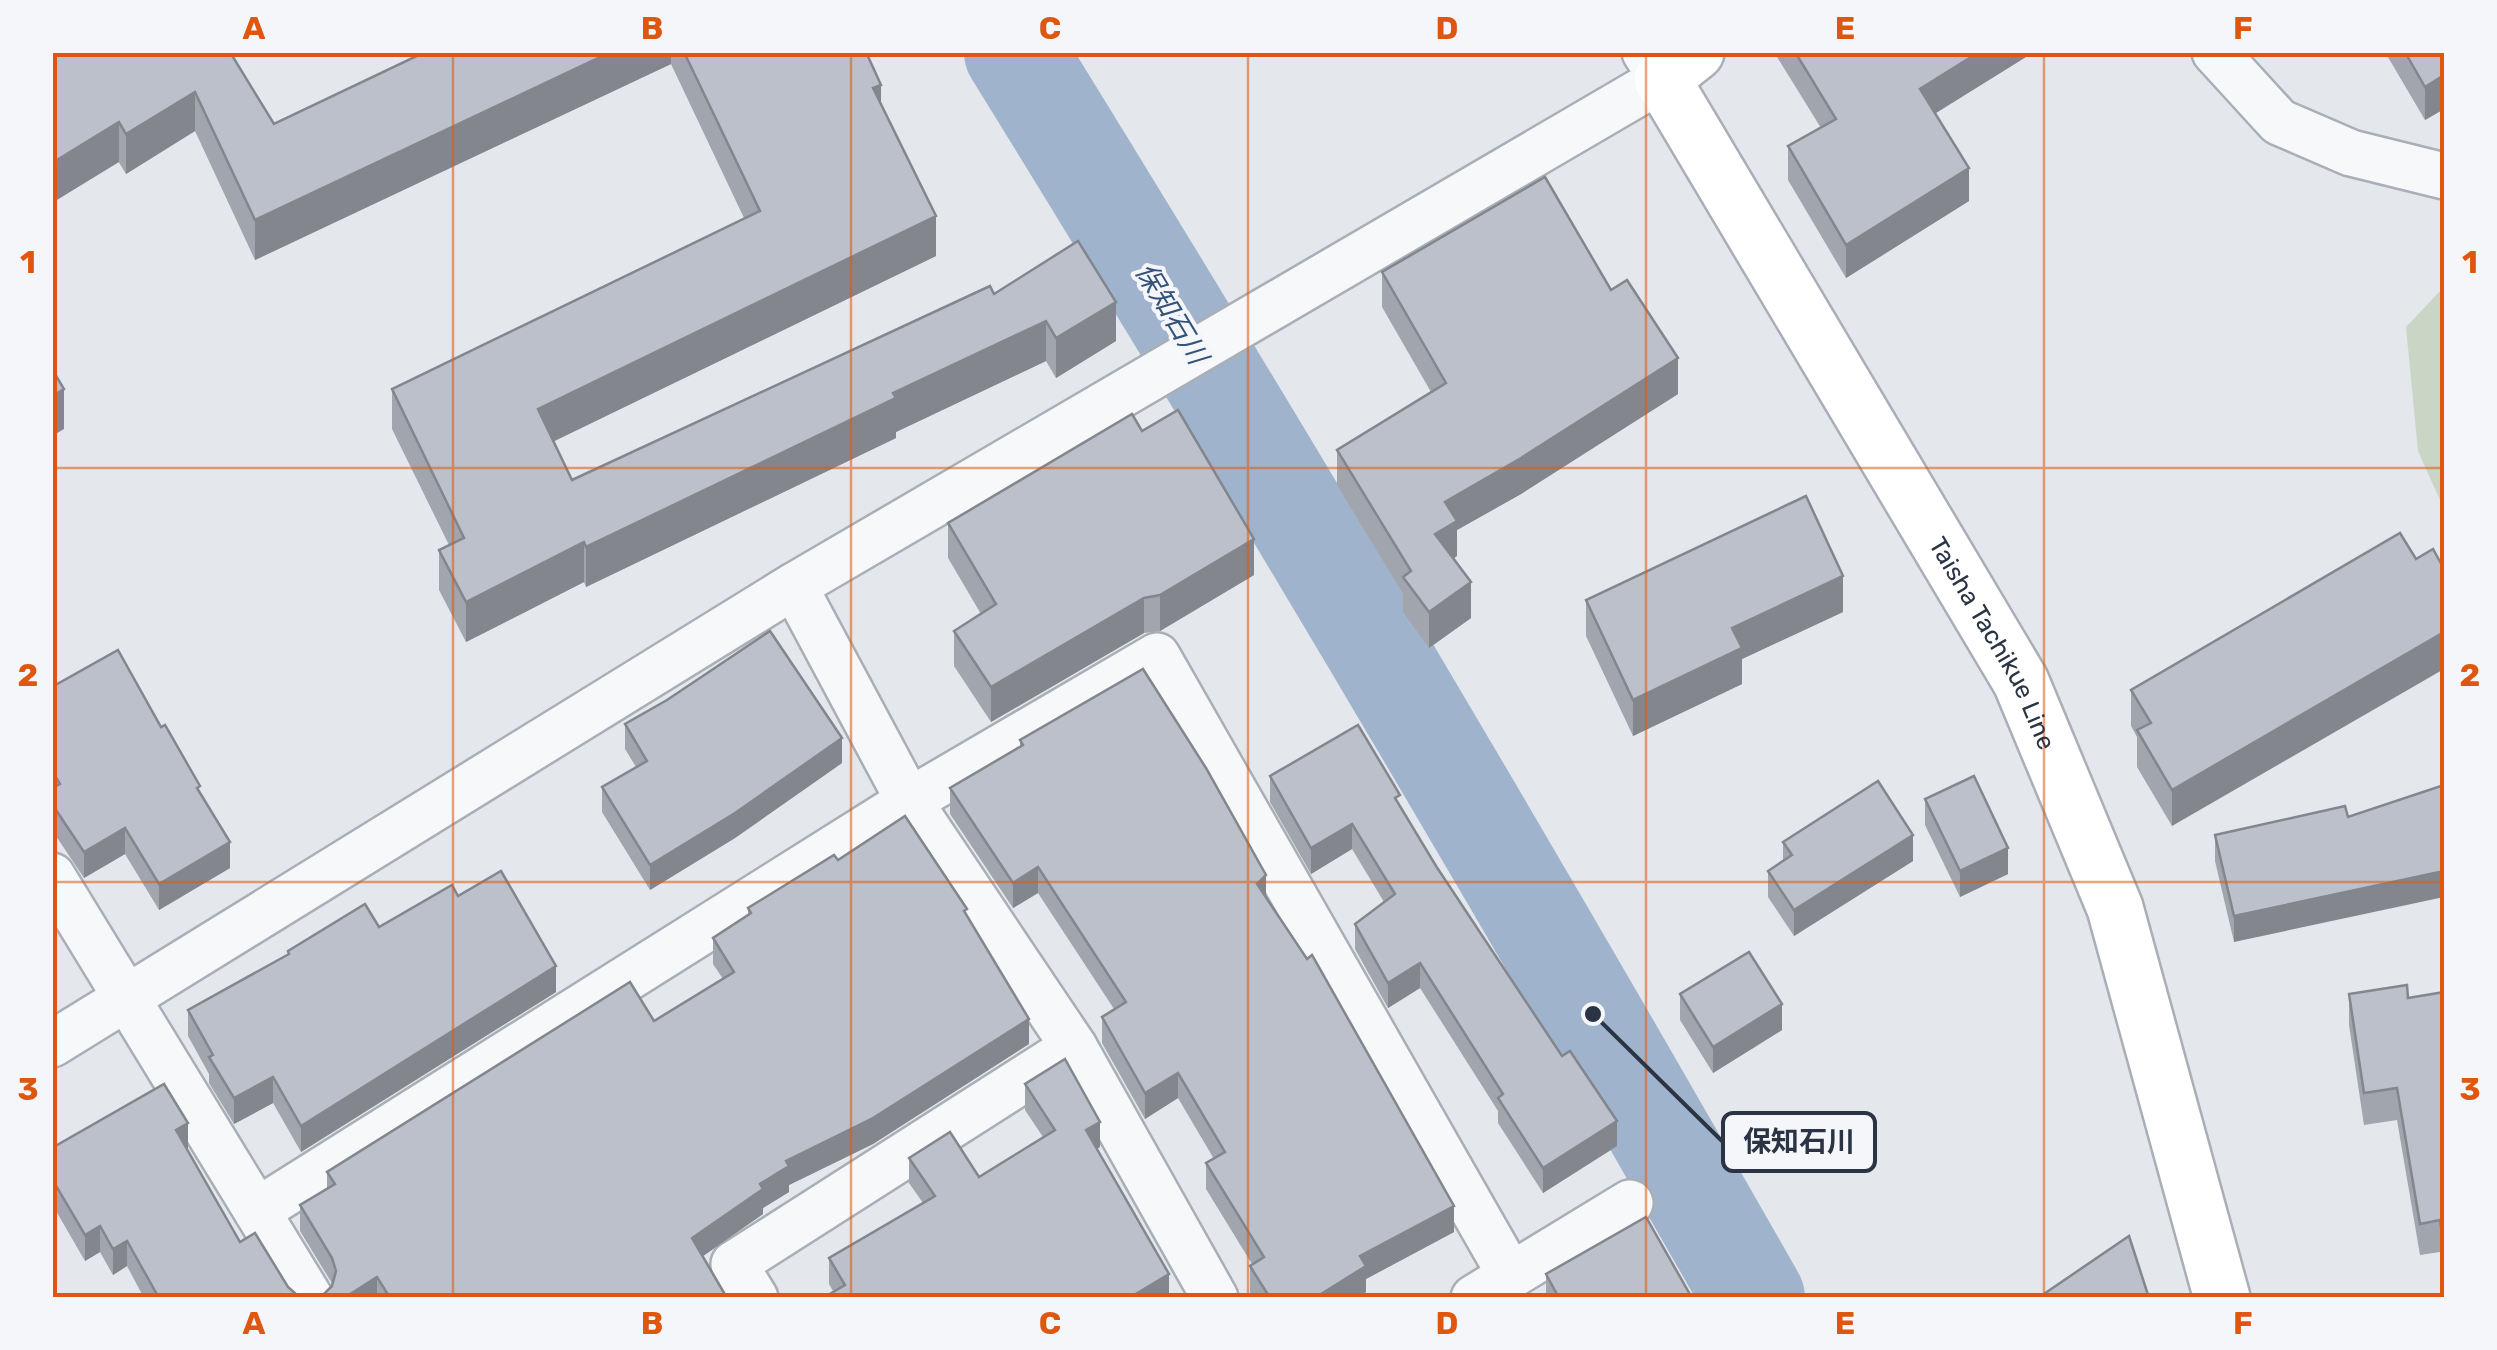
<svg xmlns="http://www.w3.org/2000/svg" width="2497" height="1350" font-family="Rubik,'Noto Sans JP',sans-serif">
<rect width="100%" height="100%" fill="#e4e7ec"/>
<!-- green -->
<polygon fill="#c9d6c5" points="2444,287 2444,509 2418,451 2406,327"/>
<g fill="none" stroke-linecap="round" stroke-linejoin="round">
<!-- river -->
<path stroke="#9fb4cc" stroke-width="102" d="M1015 52C1269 463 1515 878 1754 1298"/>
<!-- street casing -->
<g stroke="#a9aeb7" stroke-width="50">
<g id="street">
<polyline points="2215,52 2279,122 2351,153 2444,176"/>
<polyline points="794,586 909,801 1074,1047 1215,1298"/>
<polyline points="52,876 310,1298"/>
<polyline points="52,1044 794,586 1662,79 1645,52"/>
<polyline points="257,1211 909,801 1157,656 1511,1276"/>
<polyline points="755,1298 734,1264 1074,1047"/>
<polyline points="1474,1298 1630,1203"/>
</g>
</g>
<!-- secondary casing -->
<g stroke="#a9aeb7" stroke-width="60">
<g id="secondary">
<path id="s1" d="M1696 52 1662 79 2021 682 2115 908 2222 1298"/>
</g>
</g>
<!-- street -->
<use href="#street" stroke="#f7f8fa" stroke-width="45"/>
<!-- secondary -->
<use href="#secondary" stroke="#fff" stroke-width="55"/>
</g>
<!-- wall -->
<g fill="#a1a5ae">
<polygon points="52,52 230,52 274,124 425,52 866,52 881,103 936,256 554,441 572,480 994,294 1116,341 1056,378 1046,361 896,432 896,438 586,587 584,582 466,642 439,590 439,550 449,545 392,429 392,389 744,218 671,64 255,260 195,131 126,174"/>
<polygon points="1774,52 2034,52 1935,113 1969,201 1846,278 1788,180 1788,146 1821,128"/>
<polygon points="2385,52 2444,52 2444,109 2425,120"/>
<polygon points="1382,272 1611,290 1678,394 1521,494 1457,530 1457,556 1453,559 1471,618 1429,648 1403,612 1403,594 1337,485 1337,450 1431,392 1382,307"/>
<polygon points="1142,431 1254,575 1160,631 1144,633 991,722 954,666 954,631 981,614 948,558 948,523"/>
<polygon points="2400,533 2172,826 2137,767 2137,737 2131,726 2131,690"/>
<polygon points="1586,600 1843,612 1742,659 1742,684 1633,736 1586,636"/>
<polygon points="52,687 200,794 230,868 159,910 125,854 84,878 52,830"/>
<polygon points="625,724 842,763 735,838 650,890 602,812 602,787 636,767 625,749"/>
<polygon points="1020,740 1266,898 1454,1232 1366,1279 1366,1292 1357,1298 1253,1298 1250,1292 1250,1266 1252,1264 1206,1189 1206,1163 1214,1159 1178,1098 1145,1119 1102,1043 1102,1017 1114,1009 1038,893 1013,908 950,814 950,788 1020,746"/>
<polygon points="1270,776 1400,807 1436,866 1617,1146 1543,1193 1498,1123 1498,1111 1420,988 1388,1008 1355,949 1355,924 1384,902 1352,849 1311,874 1270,802"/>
<polygon points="1925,799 2008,874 1960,897 1925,825"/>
<polygon points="2348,817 2234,942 2215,861 2215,835"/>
<polygon points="1783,842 1913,861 1794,936 1768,897 1768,871 1783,861"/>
<polygon points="838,860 967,917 1029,1044 873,1144 789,1185 789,1192 763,1208 763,1214 702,1256 727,1298 314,1298 323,1295 333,1285 300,1231 300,1205 327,1189 327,1172 654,1021 723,979 713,964 713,938 748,915 748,908"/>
<polygon points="379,927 556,992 301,1152 273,1103 234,1124 209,1083 209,1074 188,1036 188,1010 288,955 288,951"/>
<polygon points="2444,992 2444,1280 2440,1252 2420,1255 2397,1120 2364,1125 2349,1025 2349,994 2408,998"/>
<polygon points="1680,994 1782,1030 1713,1073 1680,1020"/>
<polygon points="1025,1084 1100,1147 1097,1149 1169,1298 833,1291 829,1284 829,1258 923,1203 909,1183 909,1158 979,1177 1043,1137 1025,1110"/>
<polygon points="52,1148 188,1149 187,1150 240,1242 298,1296 308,1298 144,1298 127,1266 113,1275 100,1252 85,1261 52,1204"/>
<polygon points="1546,1274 1692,1298 1546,1298"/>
</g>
<!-- shaded-wall -->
<g fill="#83868d">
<polygon points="611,52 671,52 671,64 255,260 255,220"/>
<polygon points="1979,52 2034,52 1920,123 1920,89"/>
<polygon points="2444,75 2444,109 2425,120 2425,87"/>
<polygon points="881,85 881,124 873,88"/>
<polygon points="195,92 195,131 126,174 126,134"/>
<polygon points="119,122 119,162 52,203 52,163"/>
<polygon points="1969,168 1969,201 1846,278 1846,245"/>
<polygon points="936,216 936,256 538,449 538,409"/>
<polygon points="1116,302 1116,341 1056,378 1056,338"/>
<polygon points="1046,321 1046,361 896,432 896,438 586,587 586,547 893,393"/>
<polygon points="1678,358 1678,394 1521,494 1457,530 1457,556 1435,570 1435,534 1445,502"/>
<polygon points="64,389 64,429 52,436 52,396"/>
<polygon points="1254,539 1254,575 1160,631 1160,595"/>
<polygon points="584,542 584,582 466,642 466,602"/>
<polygon points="1843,576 1843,612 1742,659 1742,684 1633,736 1633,700 1732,628"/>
<polygon points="1471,582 1471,618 1429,648 1429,612"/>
<polygon points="1144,598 1144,633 991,722 991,687"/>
<polygon points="2444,632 2444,669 2172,826 2172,790"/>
<polygon points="842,738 842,763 735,838 650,890 650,865"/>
<polygon points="1352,824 1352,849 1311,874 1311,848"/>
<polygon points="125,828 125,854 84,878 84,852"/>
<polygon points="1913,835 1913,861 1794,936 1794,910"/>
<polygon points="230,842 230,868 159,910 159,884"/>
<polygon points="2008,848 2008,874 1960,897 1960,871"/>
<polygon points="1038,867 1038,893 1013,908 1013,883"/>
<polygon points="2444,871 2444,897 2234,942 2234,916"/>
<polygon points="1266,875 1266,901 1257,884"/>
<polygon points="1420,963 1420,988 1388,1008 1388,983"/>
<polygon points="556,966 556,992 301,1152 301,1126"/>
<polygon points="1782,1004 1782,1030 1713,1073 1713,1047"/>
<polygon points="1029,1019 1029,1044 873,1144 789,1185 789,1192 763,1208 763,1214 692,1264 692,1238 786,1161"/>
<polygon points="1178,1073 1178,1098 1145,1119 1145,1093"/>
<polygon points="273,1077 273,1103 234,1124 234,1098"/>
<polygon points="1617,1121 1617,1146 1543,1193 1543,1168"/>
<polygon points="1100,1122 1100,1147 1086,1155 1086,1130"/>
<polygon points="188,1123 188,1149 176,1156 176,1130"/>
<polygon points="1454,1206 1454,1232 1366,1279 1366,1292 1357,1298 1321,1298 1321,1294 1360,1256"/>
<polygon points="100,1226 100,1252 85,1261 85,1235"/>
<polygon points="127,1241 127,1266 113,1275 113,1249"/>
<polygon points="1169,1274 1169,1298 1129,1298"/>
<polygon points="377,1277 377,1298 344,1298"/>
</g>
<!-- building -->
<g fill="#bbc0ca" stroke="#83868d" stroke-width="2.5">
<polygon points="52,52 230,52 274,124 425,52 611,52 255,220 195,92 126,134 119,122 52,163"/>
<polygon points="684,52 866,52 881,85 873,88 936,216 538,409 572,480 990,286 994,294 1078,241 1116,302 1056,338 1046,321 893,393 896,398 586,547 584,542 466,602 439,550 464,538 392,389 760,211"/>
<polygon points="1795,52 1979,52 1920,89 1969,168 1846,245 1788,146 1836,119"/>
<polygon points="2405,52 2444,52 2444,75 2425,87"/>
<polygon points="1545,177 1611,290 1627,280 1678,358 1521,458 1445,502 1457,521 1435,534 1471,582 1429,612 1403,577 1411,571 1337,450 1446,383 1382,272"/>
<polygon points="52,369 64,389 52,396"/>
<polygon points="1178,410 1254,539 1160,595 1144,598 991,687 954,631 996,604 948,523 1132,414 1142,431"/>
<polygon points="1806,496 1843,576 1732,628 1742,648 1633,700 1586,600"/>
<polygon points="2400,533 2416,559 2433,549 2444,569 2444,632 2172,790 2137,730 2151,723 2131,690"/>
<polygon points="770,631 842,738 735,813 650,865 602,787 647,761 625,724 667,700"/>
<polygon points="118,650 161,727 165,725 200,786 197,788 230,842 159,884 125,828 84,852 52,804 52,788 60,784 52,771 52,687"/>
<polygon points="1143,669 1206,768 1266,875 1257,884 1307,959 1312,955 1454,1206 1360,1256 1366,1266 1321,1294 1324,1298 1270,1298 1250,1266 1264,1257 1206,1163 1225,1152 1178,1073 1145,1093 1102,1017 1126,1002 1038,867 1013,883 950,788 1023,745 1020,740"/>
<polygon points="1358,725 1400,795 1395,798 1436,866 1562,1056 1570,1051 1617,1121 1543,1168 1498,1098 1503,1094 1420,963 1388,983 1355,924 1395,894 1352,824 1311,848 1270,776"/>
<polygon points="1974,776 2008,848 1960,871 1925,799"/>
<polygon points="1878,781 1913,835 1794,910 1768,871 1792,855 1783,842"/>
<polygon points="2444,785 2444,871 2234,916 2215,835 2345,806 2348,817"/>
<polygon points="905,816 967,909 964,911 1029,1019 873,1118 786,1161 789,1166 760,1184 763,1189 692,1238 727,1298 390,1298 377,1277 344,1298 314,1298 323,1295 332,1286 336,1271 332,1258 300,1205 335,1184 327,1172 630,982 654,1021 734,972 713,938 751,913 748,908 834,855 838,860"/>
<polygon points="501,871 556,966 301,1126 273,1077 234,1098 209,1057 213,1055 188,1010 289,954 288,951 365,904 379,927 452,885 458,896"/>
<polygon points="1749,952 1782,1004 1713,1047 1680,994"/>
<polygon points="2407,985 2408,998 2444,992 2444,1248 2440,1220 2420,1224 2397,1088 2364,1093 2349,994"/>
<polygon points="1065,1059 1100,1122 1086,1130 1169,1274 1129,1298 823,1298 845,1285 829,1258 935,1196 909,1158 950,1132 979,1177 1055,1130 1025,1084"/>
<polygon points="164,1084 188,1123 176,1130 240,1242 255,1233 288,1287 298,1296 308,1298 159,1298 127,1241 113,1249 100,1226 85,1235 52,1179 52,1148"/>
<polygon points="1646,1217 1692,1298 1559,1298 1546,1274"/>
<polygon points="2129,1236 2149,1298 2038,1298"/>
</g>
<!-- grid -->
<path fill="none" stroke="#df570f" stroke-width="2.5" stroke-opacity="0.55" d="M453 52V1298M851 52V1298M1248 52V1298M1646 52V1298M2044 52V1298M52 468H2444M52 882H2444"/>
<g text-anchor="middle" stroke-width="8" stroke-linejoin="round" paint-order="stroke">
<!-- street labels -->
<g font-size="25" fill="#2b3445" stroke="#f4f6f9">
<text dy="9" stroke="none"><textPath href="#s1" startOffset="698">Taisha Tachikue Line</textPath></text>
</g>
<!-- water labels -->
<g font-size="28" font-style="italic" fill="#34527a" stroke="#f4f6f9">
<text transform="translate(1172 313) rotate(59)" y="10">保知石川</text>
</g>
</g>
<!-- callouts -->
<path fill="none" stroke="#2b3445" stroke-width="4" d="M1593 1014L1723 1142"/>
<circle fill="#2b3445" stroke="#f4f6f9" stroke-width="4" cx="1593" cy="1014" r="10"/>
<rect fill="#f4f6f9" stroke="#2b3445" stroke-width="4" x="1723" y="1113" width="152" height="58" rx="10"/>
<g font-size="28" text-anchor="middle" font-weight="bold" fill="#2b3445">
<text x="1799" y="1151">保知石川</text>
</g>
<!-- border -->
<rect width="2497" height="1350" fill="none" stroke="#f4f6f9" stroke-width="110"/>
<rect x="55" y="55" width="2387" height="1240" fill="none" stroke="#df570f" stroke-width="4"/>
<g font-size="32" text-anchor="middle" font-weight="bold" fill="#df570f">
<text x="254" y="39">A</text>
<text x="652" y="39">B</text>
<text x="1050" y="39">C</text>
<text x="1447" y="39">D</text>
<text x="1845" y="39">E</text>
<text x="2243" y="39">F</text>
<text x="28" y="273">1</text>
<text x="2470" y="273">1</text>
<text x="28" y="686">2</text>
<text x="2470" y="686">2</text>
<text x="28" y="1100">3</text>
<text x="2470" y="1100">3</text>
<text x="254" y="1334">A</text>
<text x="652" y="1334">B</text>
<text x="1050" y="1334">C</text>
<text x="1447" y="1334">D</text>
<text x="1845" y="1334">E</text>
<text x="2243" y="1334">F</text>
</g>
</svg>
